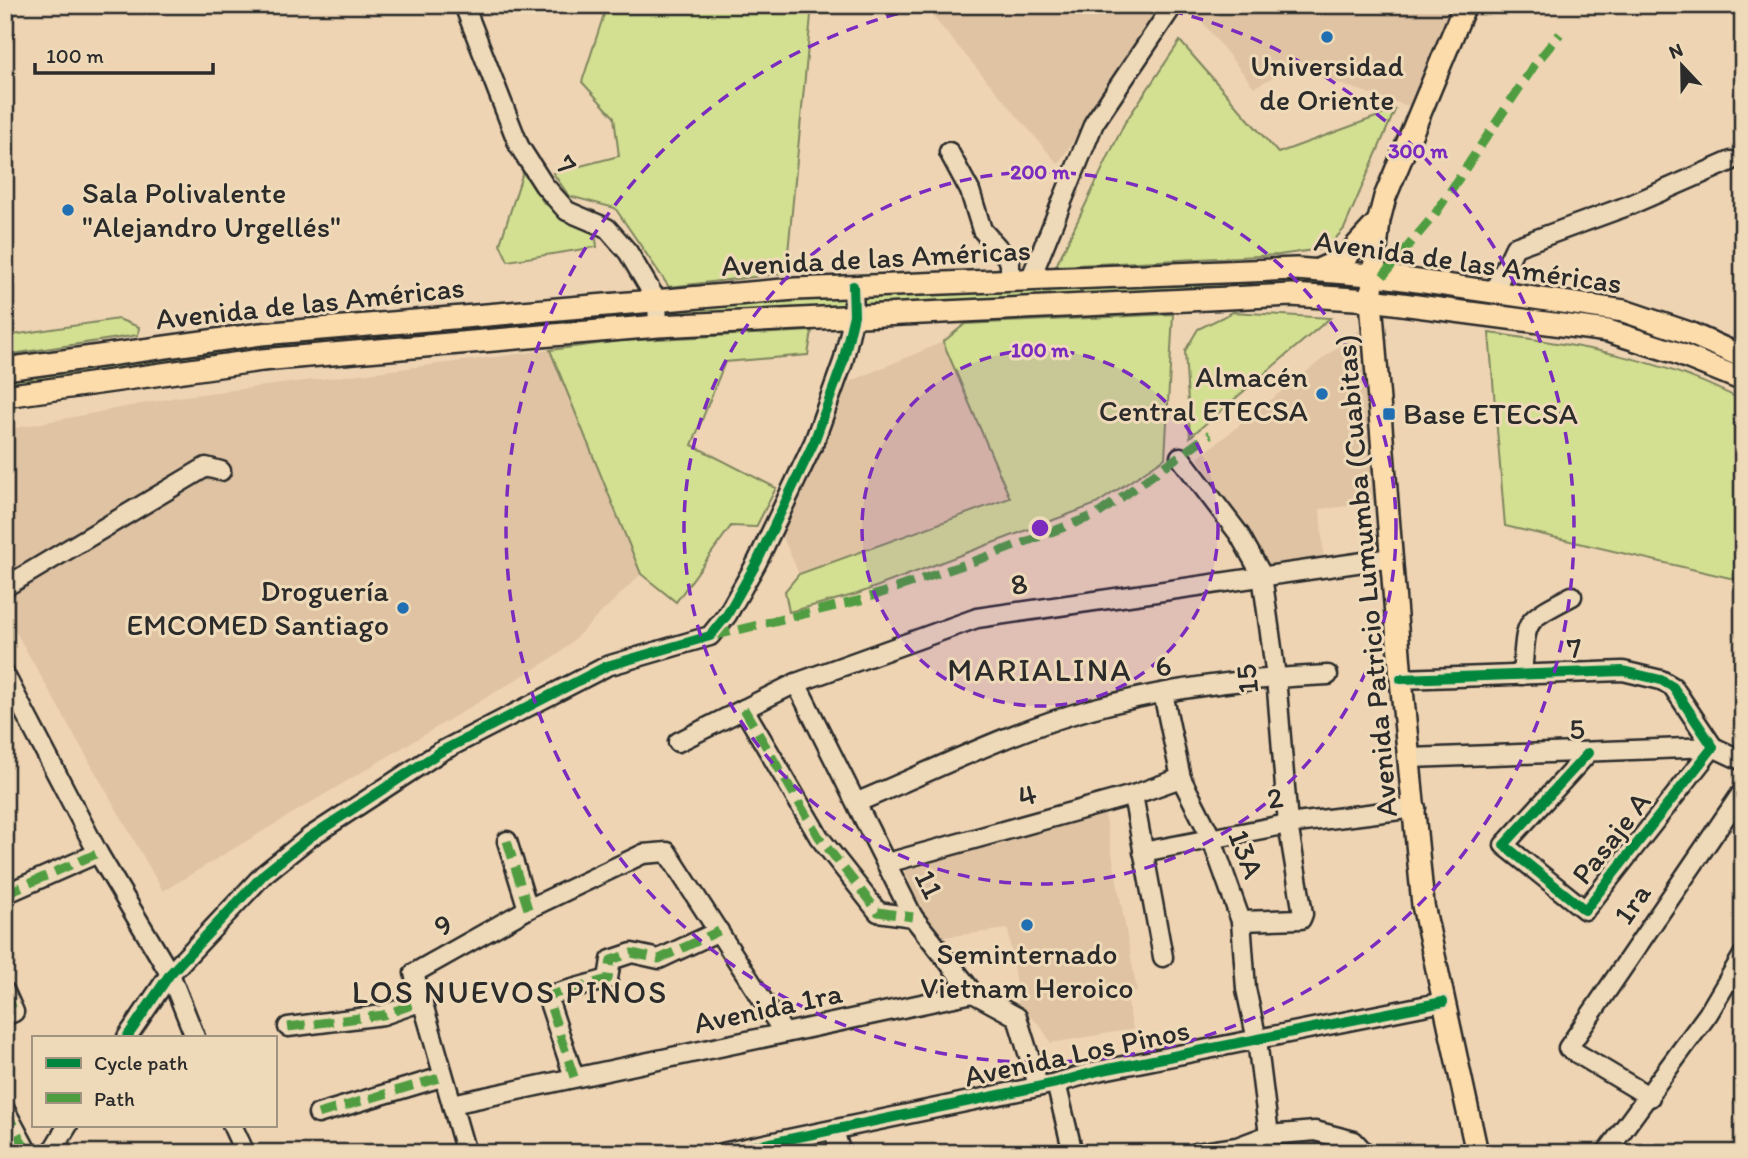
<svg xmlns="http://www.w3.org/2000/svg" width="1748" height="1158" font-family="Itim,sans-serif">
<rect width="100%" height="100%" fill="#eed4b3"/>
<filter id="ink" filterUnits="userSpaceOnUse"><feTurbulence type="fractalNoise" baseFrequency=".0143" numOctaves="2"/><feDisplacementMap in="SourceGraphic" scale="14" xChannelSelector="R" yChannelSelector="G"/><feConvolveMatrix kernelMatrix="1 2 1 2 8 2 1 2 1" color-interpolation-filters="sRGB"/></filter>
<g filter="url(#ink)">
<!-- built -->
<g fill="#dfc3a3">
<polygon points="923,5 1158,5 1162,10 1058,164"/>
<polygon points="1189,5 1452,5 1411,107 1291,68 1254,87"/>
<polygon points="1359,330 1376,503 1320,509 1324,564 1271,570 1198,458"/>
<polygon points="943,342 1010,498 799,574 781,533 849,382"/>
<polygon points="550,350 641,574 559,654 163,891 5,613 5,430 178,397"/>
<polygon points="1104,810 1137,991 1126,994 1133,1029 1051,1043 1040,1025 1019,1007 1008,929 943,937 925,921 902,864"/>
<polygon points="1311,1137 1351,1145 1358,1153 1245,1153"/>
</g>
<!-- green -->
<g fill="#d3df91" stroke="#7f855e" stroke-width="2">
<polygon points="607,5 812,5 786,273 669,287 615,208 569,196 553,173 619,156 614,117 582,82"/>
<polygon points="1180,41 1278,153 1395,110 1344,229 1327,248 1279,255 1056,266 1124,124"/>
<polygon points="523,172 544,203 595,231 597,247 508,261 500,244"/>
<polygon points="1292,277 1365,281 1364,291 858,306 858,293"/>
<polygon points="1380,283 1620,319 1684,340 1743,365 1743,371 1677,344 1380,293"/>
<polygon points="847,294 848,307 663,318 662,307"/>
<polygon points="652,308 654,319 5,388 5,376 220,347"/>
<polygon points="1233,312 1330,318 1190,437 1185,351 1198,329"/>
<polygon points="1173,314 1165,458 1096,504 857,594 789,612 785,591 799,574 1010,498 943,342 965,324"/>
<polygon points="118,319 139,327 138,335 5,355 5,336"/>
<polygon points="812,331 808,355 725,362 692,445 776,488 756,527 731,526 676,602 641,574 550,350 620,341"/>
<path d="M1489 333C1578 345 1663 358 1743 401V581L1505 526Z"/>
</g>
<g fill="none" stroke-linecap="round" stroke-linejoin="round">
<!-- minor casing -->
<g stroke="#2b2b2b" stroke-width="23">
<g id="minor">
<polyline points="464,5 519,146 544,185 567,211 607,228 628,252 657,301 658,326"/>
<polyline points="949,152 970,191 982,230 1010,261 1010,280"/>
<polyline points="1030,280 1094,123 1172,7"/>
<polyline points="1493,293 1515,247 1630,205 1731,161"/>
<polyline points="1180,457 1239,534 1262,575 1276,677 1288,824 1303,914 1301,919 1241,921"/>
<polyline points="5,587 206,467 221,471"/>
<polyline points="5,675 98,853 170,974 195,1037"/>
<path d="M1522 675C1527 618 1521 623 1572 596"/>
<polyline points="1401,679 1623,671 1661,680 1673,687 1713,747 1585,910 1504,845 1588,753"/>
<polyline points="796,683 913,917 973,993 1017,1017 1038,1085"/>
<polyline points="1163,693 1181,778 1211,837 1241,921 1246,989 1257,1040 1269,1135"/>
<polyline points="744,709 819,837 878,912 913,917"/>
<polyline points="678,742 796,683 977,618 1391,558"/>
<polyline points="1410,758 1713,747 1743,761"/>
<polyline points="1133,795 1163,957"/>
<path d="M858 802C932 771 1013 730 1091 709 1167 688 1249 678 1328 675"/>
<polyline points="507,841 528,909"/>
<polyline points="1143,852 1288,824 1416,808"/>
<polyline points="887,863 1133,795 1181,778"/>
<polyline points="5,894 98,853"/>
<polyline points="5,992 14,1012 5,1016"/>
<polyline points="288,1027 383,1015 420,1002"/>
<polyline points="127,1037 170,974 264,874 310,837 440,752 607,666 710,636 727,615 757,562 814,442 843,362 854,315 853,286"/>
<polyline points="574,1077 547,996 608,979 611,960 632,953 659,959 719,931"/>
<polyline points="1056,1083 1073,1153"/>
<polyline points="1650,1097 1568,1048 1743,791"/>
<polyline points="452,1104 973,993"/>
<polyline points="5,1110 28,1153"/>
<polyline points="318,1114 442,1077"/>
<polyline points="232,1125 245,1153"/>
<polyline points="834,1131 841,1153"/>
<polyline points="51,1153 68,1125"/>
<polyline points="466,1153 414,973 528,909 643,854 667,852 784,1033"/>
<polyline points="722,1153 1056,1083 1098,1071 1443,1002"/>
<polyline points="1196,1153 1237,1147 1269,1135 1315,1131 1354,1141 1365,1153"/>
<polyline points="1606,1153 1708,1014 1743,955"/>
</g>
</g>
<!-- major casing -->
<g stroke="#2b2b2b" stroke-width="26">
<g id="major">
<polyline points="1465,5 1385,197 1379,220 1371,300 1401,679 1423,905 1477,1153"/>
<polyline points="1320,269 1345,258 1378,222"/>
<polyline points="5,369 261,334 795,289 1296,269 1383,276 1624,311 1689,333 1743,357"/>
<polyline points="5,396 262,360 658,326 1291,295 1371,300 1608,331 1674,352 1743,380"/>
</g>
</g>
<!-- minor -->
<use href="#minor" stroke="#eed9b8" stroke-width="18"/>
<!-- major -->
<use href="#major" stroke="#fddcac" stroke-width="21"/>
<!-- quiet -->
<g stroke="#4f9d41" stroke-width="9" stroke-dasharray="18 9" stroke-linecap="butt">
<polyline points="1383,276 1435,214 1536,63 1560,34"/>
<polyline points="713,636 861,600 986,557 1098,514 1210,434"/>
<polyline points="744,709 819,837 878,912 913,917"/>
<polyline points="507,841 528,909"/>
<polyline points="5,894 98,853"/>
<polyline points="5,992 14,1012 5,1016"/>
<polyline points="288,1027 383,1015 420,1002"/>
<polyline points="574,1077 547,996 608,979 611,960 632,953 659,959 719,931"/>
<polyline points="5,1110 28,1153"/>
<polyline points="318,1114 442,1077"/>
</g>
<!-- cycleway casing -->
<g stroke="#eed9b8" stroke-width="15">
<g id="cycleway">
<polyline points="1401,679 1623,671 1661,680 1673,687 1713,747 1585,910 1504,845 1588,753"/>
<polyline points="127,1037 170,974 264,874 310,837 440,752 607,666 710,636 727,615 757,562 814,442 843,362 854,315 853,286"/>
<polyline points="722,1153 1056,1083 1098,1071 1443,1002"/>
</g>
</g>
<!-- cycleway -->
<use href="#cycleway" stroke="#00873e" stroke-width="10"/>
</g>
</g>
<!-- distance rings -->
<circle cx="1040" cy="528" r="178" fill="#7b2cbf" fill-opacity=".12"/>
<g fill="none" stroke="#7b2cbf" stroke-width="3.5" stroke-dasharray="12 9">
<circle cx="1040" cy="528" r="178"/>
<circle cx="1040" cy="528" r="356"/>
<path d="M1151 6A534 534 0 1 1 929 6"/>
</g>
<!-- markers -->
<g fill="#1f6fb2" stroke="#eed9b8" stroke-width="2.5">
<circle cx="1327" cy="37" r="7"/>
<circle cx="68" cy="210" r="7"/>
<circle cx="1322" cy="394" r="7"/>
<rect x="1382" y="407" width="14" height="14" rx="3.5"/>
<circle cx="403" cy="608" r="7"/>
<circle cx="1027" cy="925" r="7"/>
</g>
<g text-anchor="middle" stroke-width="6" stroke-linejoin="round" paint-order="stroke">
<!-- poi labels -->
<g font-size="30" fill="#2b2b2b" stroke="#eed9b8">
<text x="1327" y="76">Universidad<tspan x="1327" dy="34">de Oriente</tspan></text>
<text x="82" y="203" text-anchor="start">Sala Polivalente<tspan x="82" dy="34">"Alejandro Urgellés"</tspan></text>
<text x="1308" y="387" text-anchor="end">Almacén<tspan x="1308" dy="34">Central ETECSA</tspan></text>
<text x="1403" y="424" text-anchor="start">Base ETECSA</text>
<text x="389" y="601" text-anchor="end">Droguería<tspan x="389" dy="34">EMCOMED Santiago</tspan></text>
<text x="1027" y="964">Seminternado<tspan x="1027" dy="34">Vietnam Heroico</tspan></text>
</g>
<!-- street labels -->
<g font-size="30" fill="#2b2b2b" stroke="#eed9b8">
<text transform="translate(566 165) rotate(53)" y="10">7</text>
<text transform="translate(876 258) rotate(-3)" y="10">Avenida de las Américas</text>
<text transform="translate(1468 262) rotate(8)" y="10">Avenida de las Américas</text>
<text transform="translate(310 303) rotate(-6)" y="10">Avenida de las Américas</text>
<text transform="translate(1366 576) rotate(-95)" y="10">Avenida Patricio Lumumba (Cuabitas)</text>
<text transform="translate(1019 584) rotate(-9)" y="10">8</text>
<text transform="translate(1574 648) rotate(-2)" y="10">7</text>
<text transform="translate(1163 666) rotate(-10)" y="10">6</text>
<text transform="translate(1247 679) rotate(-96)" y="10">15</text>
<text transform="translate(1577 729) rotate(-2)" y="10">5</text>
<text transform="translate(1027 795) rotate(-15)" y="10">4</text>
<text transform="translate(1275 798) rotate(-9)" y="10">2</text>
<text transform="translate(1611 838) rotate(-52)" y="10">Pasaje A</text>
<text transform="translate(1246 854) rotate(69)" y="10">13A</text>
<text transform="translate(929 884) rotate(63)" y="10">11</text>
<text transform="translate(1632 904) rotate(-56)" y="10">1ra</text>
<text transform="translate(443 925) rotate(-27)" y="10">9</text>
<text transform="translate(768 1008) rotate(-12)" y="10">Avenida 1ra</text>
<text transform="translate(1077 1053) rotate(-12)" y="10">Avenida Los Pinos</text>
</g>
<!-- neighbourhood labels -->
<g font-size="32" letter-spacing="2" fill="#2b2b2b" stroke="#eed9b8">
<text x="1040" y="681">MARIALINA</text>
<text x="510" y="1003">LOS NUEVOS PINOS</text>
</g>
</g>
<circle cx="1040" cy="528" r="10" fill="#7b2cbf" stroke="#eed9b8" stroke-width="3.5"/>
<g font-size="21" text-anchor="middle" font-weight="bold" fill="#7b2cbf" stroke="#eed9b8" stroke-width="6" stroke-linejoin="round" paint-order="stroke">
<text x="1418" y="158">300 m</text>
<text x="1040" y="179">200 m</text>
<text x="1040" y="357">100 m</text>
</g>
<!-- margin -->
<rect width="1748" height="1158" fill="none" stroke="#eed9b8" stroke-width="28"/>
<rect x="14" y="14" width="1720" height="1130" fill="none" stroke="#2b2b2b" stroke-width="2.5" filter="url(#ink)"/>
<!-- legend -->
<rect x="32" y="1036" width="245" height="91" fill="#eed9b8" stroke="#a09380" stroke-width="2"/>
<rect x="46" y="1058" width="35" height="10" fill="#00873e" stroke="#a09380" stroke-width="2"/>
<text x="94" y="1070" font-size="21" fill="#2b2b2b">Cycle path</text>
<rect x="46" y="1093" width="35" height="10" fill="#4f9d41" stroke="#a09380" stroke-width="2"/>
<text x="94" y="1106" font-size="21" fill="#2b2b2b">Path</text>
<!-- north arrow -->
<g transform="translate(1682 66) rotate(338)" stroke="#eed9b8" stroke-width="5" paint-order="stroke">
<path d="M0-5L12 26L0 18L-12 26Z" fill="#2b2b2b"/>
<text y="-10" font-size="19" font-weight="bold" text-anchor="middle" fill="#2b2b2b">N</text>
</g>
<!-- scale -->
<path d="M35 63v10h178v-10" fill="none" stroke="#2b2b2b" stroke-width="3.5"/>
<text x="46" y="63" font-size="21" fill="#2b2b2b" stroke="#eed9b8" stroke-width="5" paint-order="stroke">100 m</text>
</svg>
